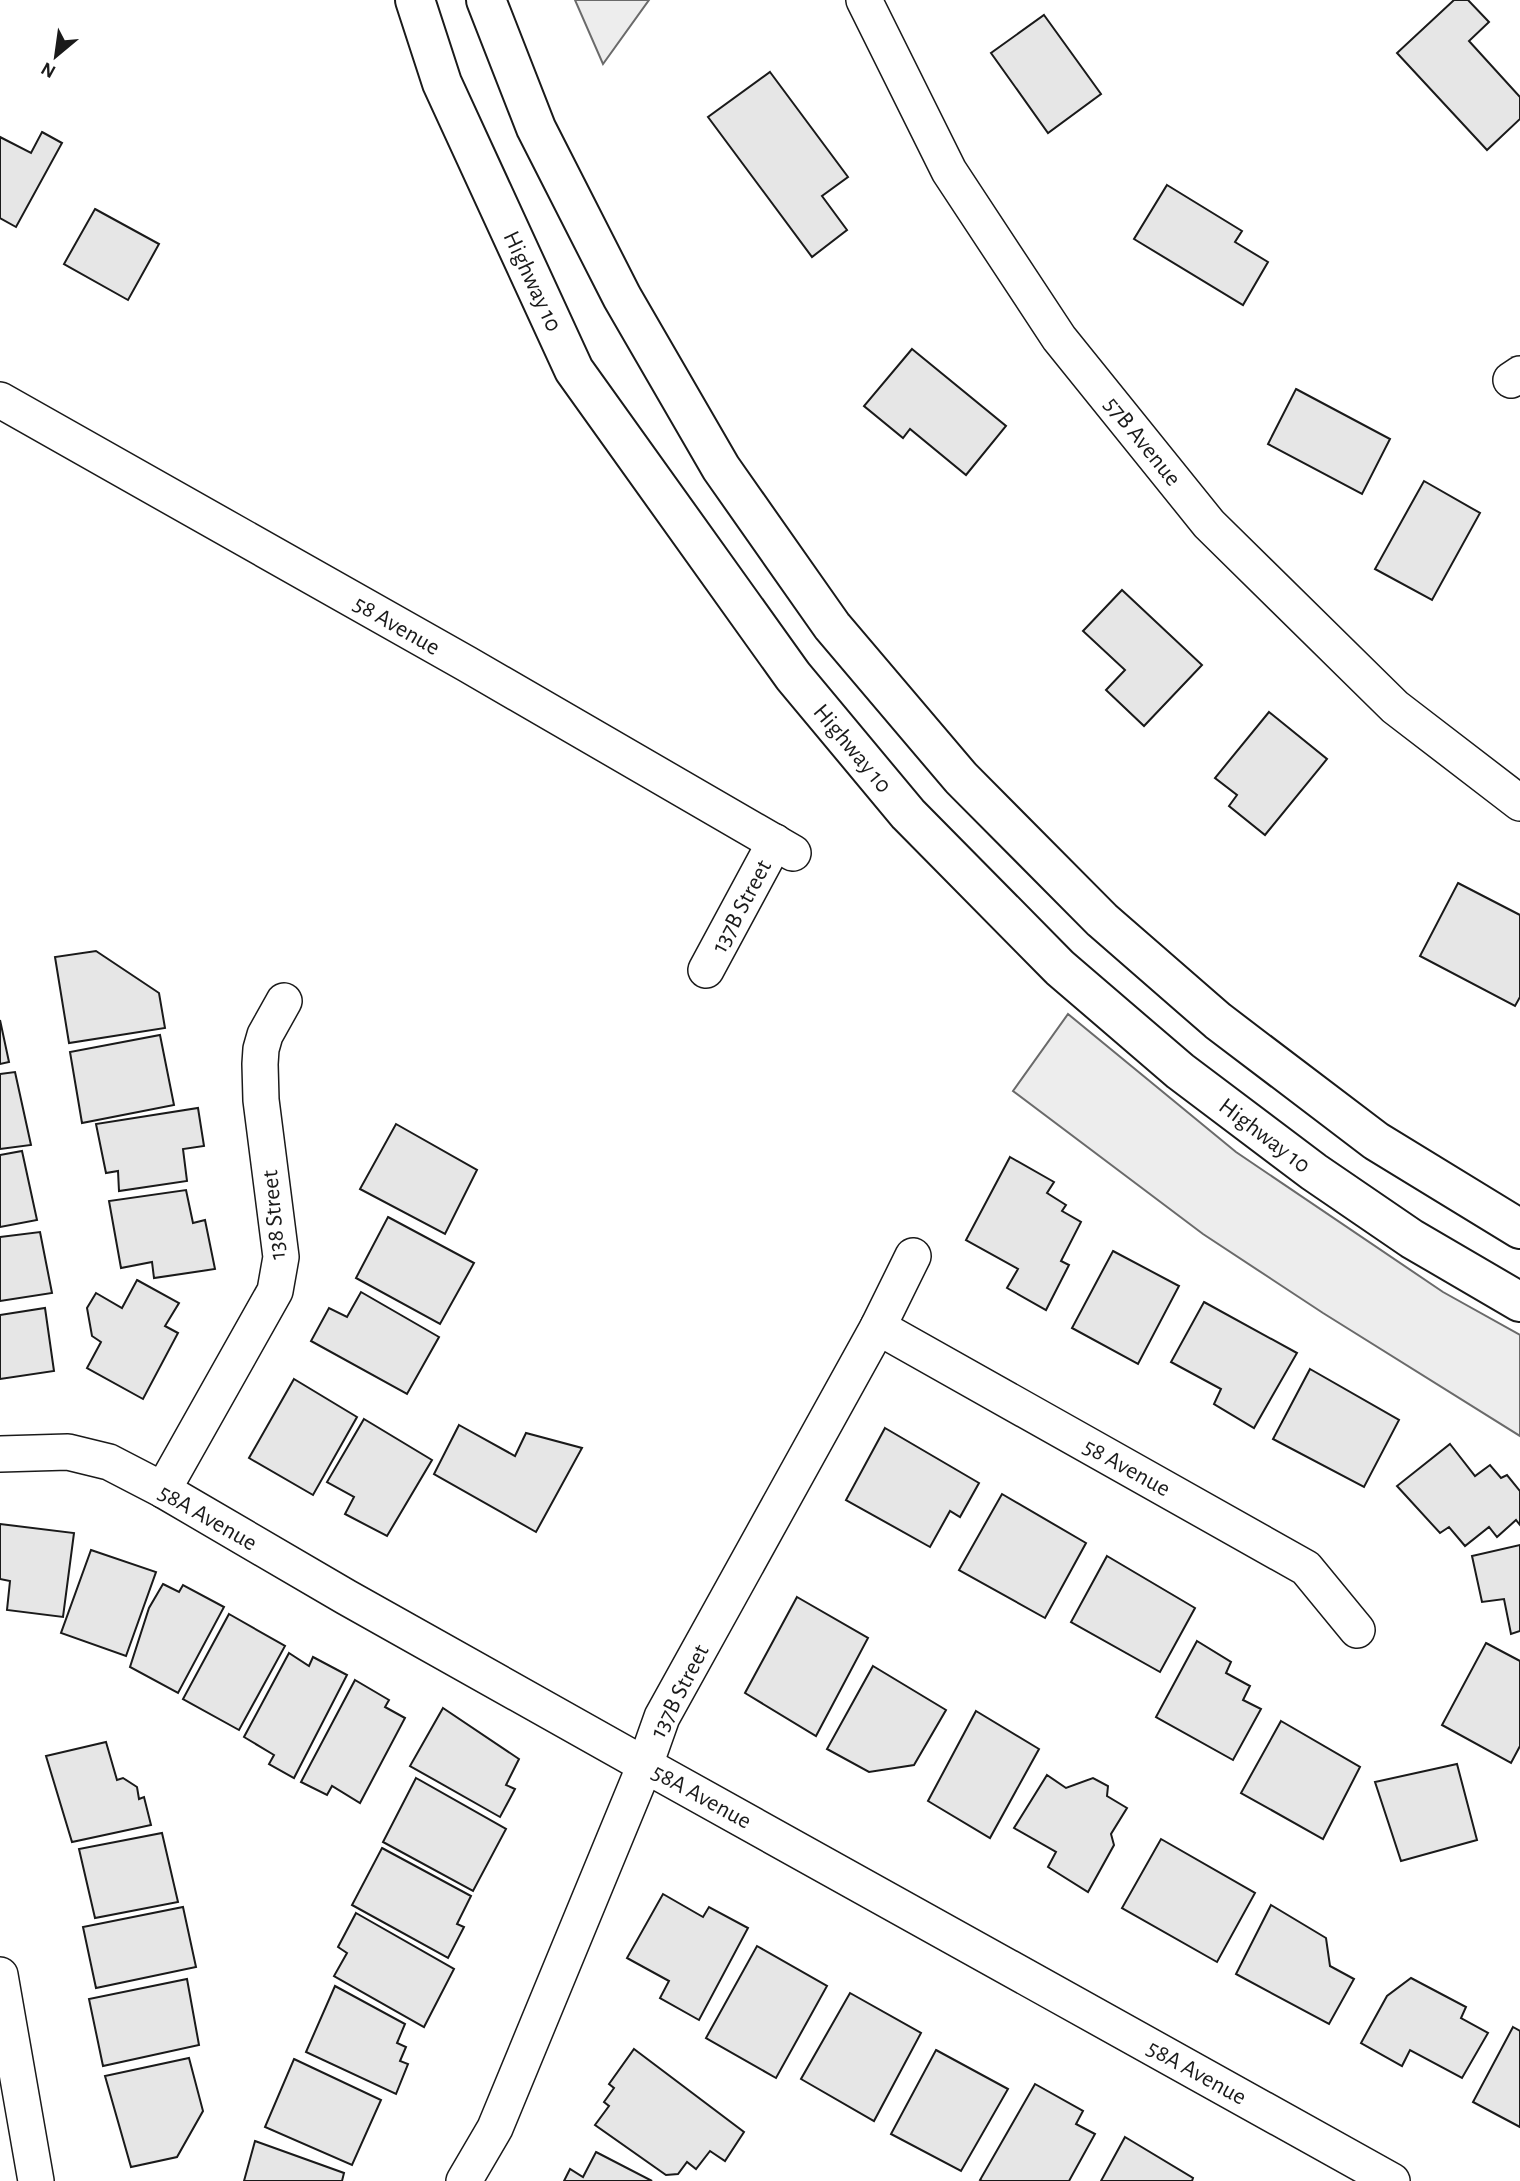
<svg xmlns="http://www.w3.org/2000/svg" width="1520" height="2181" font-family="'Alegreya Sans',sans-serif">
<rect width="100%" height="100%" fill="#fff"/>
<!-- built -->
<g fill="#ededed" stroke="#6a6a6a" stroke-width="2">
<polygon points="575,0 649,0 603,64"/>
<polygon points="1068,1014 1236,1152 1443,1292 1520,1335 1520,1436 1323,1313 1203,1234 1013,1091"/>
</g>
<!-- building -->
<g fill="#e6e6e6" stroke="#1a1a1a" stroke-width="2">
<polygon points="1454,0 1468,0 1489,22 1469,41 1520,97 1520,119 1487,150 1397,53"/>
<polygon points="1044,15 1101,94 1048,133 991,53"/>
<polygon points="770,72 848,177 822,196 847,230 812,257 708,117"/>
<polygon points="42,132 62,143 16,227 0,218 0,137 31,153"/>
<polygon points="1167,185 1242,231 1235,242 1268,262 1243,305 1134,239"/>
<polygon points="95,209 159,244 128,300 64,264"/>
<polygon points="912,349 1006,426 966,475 910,429 903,438 864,406"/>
<polygon points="1296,389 1390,439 1362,494 1268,444"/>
<polygon points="1424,481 1480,513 1432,600 1375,569"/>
<polygon points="1122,590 1202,665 1144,726 1106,690 1125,670 1083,631"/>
<polygon points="1269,712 1327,759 1265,835 1229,806 1237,795 1215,778"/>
<polygon points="1458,883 1520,915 1520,997 1515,1006 1420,956"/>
<polygon points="96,951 159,993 165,1028 69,1043 55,957"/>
<polygon points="0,1020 9,1062 0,1064"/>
<polygon points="160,1035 174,1105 82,1123 70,1052"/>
<polygon points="15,1072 31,1145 0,1149 0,1074"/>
<polygon points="198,1108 204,1146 183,1149 187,1181 119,1191 118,1171 106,1173 96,1124"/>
<polygon points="396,1124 477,1170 445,1234 360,1189"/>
<polygon points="22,1151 37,1220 0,1227 0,1155"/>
<polygon points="1010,1157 1054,1182 1047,1193 1066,1205 1062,1211 1081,1222 1061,1261 1069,1265 1046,1310 1007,1288 1018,1269 966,1240"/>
<polygon points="186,1190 193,1223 205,1220 215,1269 154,1278 152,1262 121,1268 109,1201"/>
<polygon points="388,1217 474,1263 440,1324 356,1278"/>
<polygon points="40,1232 52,1293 0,1301 0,1237"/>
<polygon points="1113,1251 1179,1286 1138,1364 1072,1328"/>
<polygon points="137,1280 179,1303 165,1326 178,1333 143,1399 87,1368 101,1342 92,1336 87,1308 96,1293 122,1308"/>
<polygon points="361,1292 439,1337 407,1394 311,1341 329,1308 347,1317"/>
<polygon points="1204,1302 1297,1353 1254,1428 1214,1404 1221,1389 1171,1362"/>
<polygon points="45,1308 54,1371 0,1379 0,1315"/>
<polygon points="1310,1369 1399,1420 1364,1487 1273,1439"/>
<polygon points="294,1379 357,1417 313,1495 249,1458"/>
<polygon points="364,1419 432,1460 387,1536 345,1514 354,1497 327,1482"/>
<polygon points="459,1425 515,1456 526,1433 582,1448 536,1532 434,1474"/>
<polygon points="885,1428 979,1483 960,1517 950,1511 930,1547 846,1500"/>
<polygon points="1450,1444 1475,1476 1490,1465 1501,1478 1507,1475 1520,1491 1520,1525 1516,1520 1497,1537 1489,1527 1465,1546 1449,1527 1440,1533 1397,1486"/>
<polygon points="1002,1494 1086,1543 1045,1618 959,1570"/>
<polygon points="0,1524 74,1533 63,1617 7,1610 10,1581 0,1579"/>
<polygon points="1520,1545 1520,1631 1511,1634 1504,1599 1482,1602 1472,1556"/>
<polygon points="91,1550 156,1572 126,1656 61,1633"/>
<polygon points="1107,1556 1195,1608 1160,1672 1071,1622"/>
<polygon points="163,1584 179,1592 183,1585 224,1607 178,1693 130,1667 149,1608"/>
<polygon points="797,1597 868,1638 816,1736 745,1693"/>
<polygon points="229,1614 285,1646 239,1730 183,1699"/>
<polygon points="1197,1641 1231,1662 1226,1673 1250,1686 1243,1700 1261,1709 1233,1760 1156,1717"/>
<polygon points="1486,1643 1520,1661 1520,1746 1511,1763 1442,1725"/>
<polygon points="289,1653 309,1666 313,1657 347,1675 294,1778 269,1764 274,1755 244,1737"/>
<polygon points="873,1666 946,1710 914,1765 869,1772 827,1749"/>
<polygon points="355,1680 389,1700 385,1707 405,1718 360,1803 332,1786 327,1795 301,1782"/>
<polygon points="443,1708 519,1759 506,1785 515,1789 500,1817 410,1766"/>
<polygon points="976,1711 1039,1749 990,1838 928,1801"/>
<polygon points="1281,1721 1360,1767 1323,1839 1241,1793"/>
<polygon points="106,1742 117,1780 123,1778 137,1787 139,1799 144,1797 151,1825 72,1842 46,1756"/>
<polygon points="1457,1764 1477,1840 1401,1861 1375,1782"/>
<polygon points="1047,1775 1066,1788 1093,1778 1108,1786 1107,1796 1127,1808 1111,1834 1114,1845 1088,1892 1048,1867 1056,1852 1014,1828"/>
<polygon points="416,1778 506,1829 473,1891 383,1842"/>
<polygon points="162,1833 178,1902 95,1918 79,1849"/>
<polygon points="1161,1839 1255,1893 1217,1962 1122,1908"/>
<polygon points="382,1848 471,1896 457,1924 464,1927 448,1958 352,1905"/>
<polygon points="663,1894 703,1917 709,1907 748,1928 699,2020 660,1998 669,1981 627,1958"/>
<polygon points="1271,1905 1326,1938 1330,1966 1354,1979 1329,2024 1236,1974"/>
<polygon points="183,1907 196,1967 96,1988 83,1927"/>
<polygon points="356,1913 454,1969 424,2027 334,1976 347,1953 338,1947"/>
<polygon points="757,1946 827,1986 776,2078 706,2038"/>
<polygon points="1411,1978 1466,2007 1461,2018 1488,2033 1462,2078 1410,2050 1402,2066 1361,2043 1387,1996"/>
<polygon points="187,1979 199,2045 103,2066 89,1999"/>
<polygon points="335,1986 405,2024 397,2043 406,2047 400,2061 408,2064 396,2094 306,2052"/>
<polygon points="850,1993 921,2033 874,2121 801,2079"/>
<polygon points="1513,2027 1520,2031 1520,2127 1473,2102"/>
<polygon points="634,2049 744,2132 725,2161 710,2151 696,2169 687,2162 678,2174 666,2175 595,2125 609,2106 604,2102 614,2088 609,2084"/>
<polygon points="936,2050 1008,2089 961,2171 891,2134"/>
<polygon points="189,2058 203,2111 177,2157 131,2167 105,2076"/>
<polygon points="294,2059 381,2100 352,2165 265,2127"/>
<polygon points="1035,2084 1083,2111 1076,2124 1095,2134 1069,2181 982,2181 980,2180"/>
<polygon points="1125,2137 1193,2178 1192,2181 1101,2181"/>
<polygon points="255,2141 344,2173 342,2181 244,2181"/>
<polygon points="596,2152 652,2181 564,2181 570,2169 583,2177"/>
</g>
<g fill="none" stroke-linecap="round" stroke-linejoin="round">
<!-- minor casing -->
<g stroke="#1a1a1a" stroke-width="38">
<g id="minor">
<polyline points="864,0 949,171 1059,338 1209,524 1395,707 1520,803"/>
<polyline points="1511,380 1520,374"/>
<polyline points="0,400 467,664 793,853"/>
<polyline points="706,970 775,842"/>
<polyline points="878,1327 1306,1568 1357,1630"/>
<polyline points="0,1454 68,1452 109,1462 163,1490 346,1597 645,1765 1392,2181"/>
<polyline points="163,1490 275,1291 281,1257 261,1100 260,1064 261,1049 265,1035 284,1001"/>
<polyline points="0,1975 36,2181"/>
<polyline points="464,2181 495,2128 645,1765 662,1717 878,1327 913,1256"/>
</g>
</g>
<!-- trunk casing -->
<g stroke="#1a1a1a" stroke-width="42">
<g id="trunk">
<polyline points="415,0 442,83 574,370 793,676 908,814 1060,968 1180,1071 1314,1172 1412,1239 1520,1302"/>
<polyline points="486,0 536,128 622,297 721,468 832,626 961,778 1102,920 1218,1021 1376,1141 1520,1229"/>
</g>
</g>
<!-- minor -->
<use href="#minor" stroke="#fff" stroke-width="35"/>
<!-- trunk -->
<use href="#trunk" stroke="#fff" stroke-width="38"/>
</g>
<g text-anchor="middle" stroke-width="5" stroke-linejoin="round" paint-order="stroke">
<!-- street labels -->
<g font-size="24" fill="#1a1a1a" stroke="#fff">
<text transform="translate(533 281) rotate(65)" y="8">Highway 10</text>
<text transform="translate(1143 441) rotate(51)" y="8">57B Avenue</text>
<text transform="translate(397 625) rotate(30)" y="8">58 Avenue</text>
<text transform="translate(853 748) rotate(50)" y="8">Highway 10</text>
<text transform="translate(741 906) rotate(-62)" y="8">137B Street</text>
<text transform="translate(1265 1135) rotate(37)" y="8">Highway 10</text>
<text transform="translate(273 1215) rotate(-95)" y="8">138 Street</text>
<text transform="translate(1127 1467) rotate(29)" y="8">58 Avenue</text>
<text transform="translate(208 1517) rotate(30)" y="8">58A Avenue</text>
<text transform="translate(679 1691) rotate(-63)" y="8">137B Street</text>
<text transform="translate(702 1796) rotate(29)" y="8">58A Avenue</text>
<text transform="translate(1197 2072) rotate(29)" y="8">58A Avenue</text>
</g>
</g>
<!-- north arrow -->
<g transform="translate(56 56) rotate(209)" stroke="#ffffff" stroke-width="5" paint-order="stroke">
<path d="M0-5L12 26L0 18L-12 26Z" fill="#1a1a1a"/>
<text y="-10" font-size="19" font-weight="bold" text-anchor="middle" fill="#1a1a1a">N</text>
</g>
</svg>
